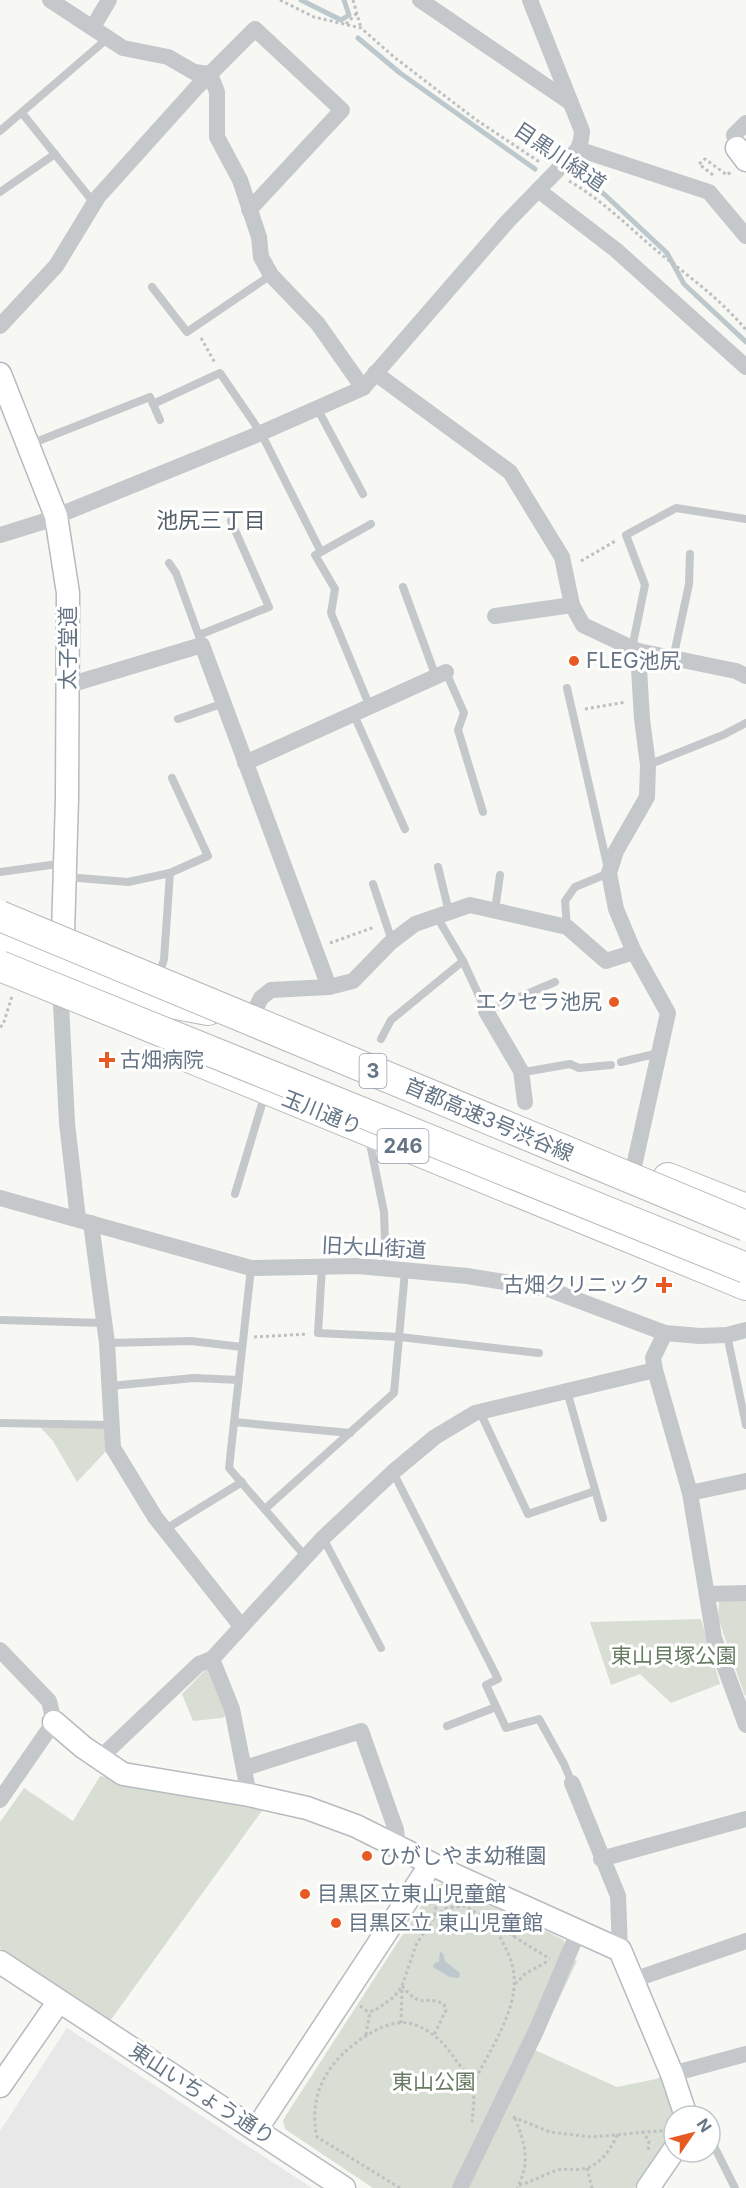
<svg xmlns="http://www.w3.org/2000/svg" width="746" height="2188" font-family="Inter,'Noto Sans JP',sans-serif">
<rect width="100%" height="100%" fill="#f7f7f3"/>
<!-- built -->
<polygon fill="#e7e8e7" points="67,2028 312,2188 0,2188 0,2131"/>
<!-- green -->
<g fill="#d8ded4">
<polygon points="41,1428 107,1428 110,1447 77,1482 53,1441"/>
<polygon points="746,1597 746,1695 745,1696 718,1618 719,1601"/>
<polygon points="701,1619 720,1684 671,1703 640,1674 611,1685 590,1622"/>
<polygon points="209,1666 229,1713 222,1718 193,1721 182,1694"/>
<polygon points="100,1776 264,1808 110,2021 0,1948 0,1822 24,1788 73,1821"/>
<path d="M447 1882 564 1940 565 1955 577 1961 535 2050 617 2087 656 2079 664 2075 676 2116H674C674 2139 647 2169 634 2188H373L285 2129 283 2120 434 1886Z"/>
</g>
<!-- water -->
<polygon fill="#bcc8cc" points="440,1952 443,1953 445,1961 460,1973 459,1978 450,1977 433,1967 435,1963 439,1962"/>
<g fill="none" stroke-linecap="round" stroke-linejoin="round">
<!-- stream -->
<g stroke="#bcc8cc" stroke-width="5">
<polyline points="301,0 341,20 349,15 344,0"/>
<polyline points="358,38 400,73 535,169"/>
<polyline points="579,178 604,194 667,253 684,284 746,342"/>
</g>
<!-- secondary casing -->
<g stroke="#b6bbc0" stroke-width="25">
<g id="secondary">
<polyline points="737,148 746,160"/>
<polyline points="0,374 56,516 68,593 67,799 63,933"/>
<polyline points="54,1722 83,1747 123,1774 249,1795 307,1808 356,1826 456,1876 620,1950 672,2074 686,2116"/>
<polyline points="0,1962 344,2188"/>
<polyline points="0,2086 59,2001"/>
<polyline points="256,2130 431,1864"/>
<polyline points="648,2188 674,2150"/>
</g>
</g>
<!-- highway casing -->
<g stroke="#b7babd" stroke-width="32">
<g id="highway">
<polyline points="0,942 160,1001 208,1010"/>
<polyline points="191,1058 746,1285"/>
<polyline points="668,1178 746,1209"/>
</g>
</g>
<!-- path -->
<g stroke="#bec0c2" stroke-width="3" stroke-dasharray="3 3" stroke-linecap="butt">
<polyline points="280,0 314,17 361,28 394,57 475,119 541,163"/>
<polyline points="353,0 361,28"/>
<polyline points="346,24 357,13"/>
<polyline points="713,175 699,164 705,159 727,175 732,171"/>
<path d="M569 181C606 202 634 233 667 259 694 280 724 303 746 330"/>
<polyline points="201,338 215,363"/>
<polyline points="581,561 617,540"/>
<polyline points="585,709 626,702"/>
<polyline points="330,943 375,927"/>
<polyline points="0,1027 3,1025 12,996"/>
<polyline points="254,1337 308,1334"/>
<polyline points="437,1896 450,1894"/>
<polyline points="435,1916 447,1908 465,1906 550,1959"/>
<polyline points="513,1937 520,1926"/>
<polyline points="515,1984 525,1974 548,1961"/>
<path d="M402 1986C423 2011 423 1994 444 2004L446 2010 434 2035"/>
<polyline points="360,2006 367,2011 374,2011 394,1997 402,1986 416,1945 435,1916 437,1896 432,1894"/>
<polyline points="401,2023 402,1988"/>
<polyline points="366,2035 370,2011"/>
<path d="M473 2084C488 2053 518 2010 514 1975 512 1956 501 1939 492 1923"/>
<polyline points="513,2117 550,2132 591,2137 671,2130"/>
<path d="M515 2118C525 2144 531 2162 517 2188"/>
<polyline points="642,2131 649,2141 648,2152"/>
<polyline points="587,2168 592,2188"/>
<path d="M519 2185C533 2182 544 2174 558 2170 567 2168 578 2171 587 2168 602 2163 611 2148 618 2134"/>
<path d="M400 2188 317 2137C307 2091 331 2057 369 2034 380 2027 396 2021 409 2023 429 2028 444 2042 455 2059 460 2066 471 2077 473 2085 475 2097 473 2111 472 2122"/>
</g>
<!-- lane -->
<g stroke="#c4c8cb" stroke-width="8">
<polyline points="22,113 94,203"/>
<polyline points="0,131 108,38"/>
<polyline points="0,192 55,154"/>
<polyline points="152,287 187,332 271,275"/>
<polyline points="153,404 220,373 261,433 321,552 315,555 335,589 331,613 370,707"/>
<polyline points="317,408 363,494"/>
<polyline points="28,445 150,397 160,420"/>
<polyline points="321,552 371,524"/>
<polyline points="169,563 176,573 200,639"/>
<polyline points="403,587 436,677"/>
<polyline points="199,635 269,607 231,521"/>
<polyline points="632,648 645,585 626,535 676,508 746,519"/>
<polyline points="673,659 689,584 690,554"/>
<polyline points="446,672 464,713 458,730 483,812"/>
<polyline points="567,688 609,873 575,887 565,901 567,927"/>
<polyline points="354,715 405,829"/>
<polyline points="178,719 224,703"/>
<polyline points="648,765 723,735 746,723"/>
<polyline points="438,867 449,912"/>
<polyline points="0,872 65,863"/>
<polyline points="66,877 128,882 170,873 208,856 172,778"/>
<polyline points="373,884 392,941"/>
<polyline points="495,910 500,875"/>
<polyline points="463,961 486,1011 555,982"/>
<polyline points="160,973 164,959 170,873"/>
<polyline points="381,1039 391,1020 463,961 437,917"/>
<polyline points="621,1062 659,1053"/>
<polyline points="521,1071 530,1071 570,1064 579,1068 611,1065"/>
<polyline points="369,1139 384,1212 386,1269"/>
<polyline points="235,1194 265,1094"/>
<polyline points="322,1267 318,1333 400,1337 539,1353"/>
<polyline points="251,1268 229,1468 305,1556"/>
<polyline points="0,1320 104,1323"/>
<polyline points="727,1335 746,1425"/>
<polyline points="107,1343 191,1341 242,1347"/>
<polyline points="110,1386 194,1378 239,1380"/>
<polyline points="567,1391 603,1518"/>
<polyline points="480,1412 528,1514 595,1491"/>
<polyline points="234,1422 350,1433"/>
<polyline points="0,1423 112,1425"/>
<polyline points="393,1472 498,1679 486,1685 506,1728 539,1719 564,1764 572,1783"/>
<polyline points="265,1509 394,1393 405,1271"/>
<polyline points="164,1530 242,1482"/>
<polyline points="323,1538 381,1648"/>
<polyline points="447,1726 496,1707"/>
<polyline points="710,2138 735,2188"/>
</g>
<!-- street -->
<g stroke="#c4c8cb" stroke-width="16">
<polyline points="50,0 123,48 168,57 194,72 210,74 217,92 217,137 240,180 259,237 261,257 271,275 318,324 363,388"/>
<polyline points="420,0 571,103"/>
<polyline points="93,27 109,0"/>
<polyline points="737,148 734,135 746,123"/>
<polyline points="578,149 709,192 746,236"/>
<polyline points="538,190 616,250 746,367"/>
<polyline points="0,326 56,266 98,197 197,87 255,29 342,110 249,210"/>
<polyline points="375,373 510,472 562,557 572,605 583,625 638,651 642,719 648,765 647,797 616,851 609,873 616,909 634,952 668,1013 634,1166"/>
<polyline points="0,535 42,522 261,433 363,388 507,222 578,149 581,140 582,131 530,0"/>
<polyline points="495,616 572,605"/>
<polyline points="638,651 736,671 746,676"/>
<polyline points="69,685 202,645 329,987"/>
<polyline points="245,763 446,672"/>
<polyline points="61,1004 67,1123 78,1219"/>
<polyline points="486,1011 521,1071 525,1102"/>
<polyline points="254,1012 261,998 271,990 329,987 353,981 390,943 415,924 470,905 567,927 606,961 634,952"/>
<polyline points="0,1198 251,1268 358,1266 467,1276 548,1289 665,1333 700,1336 727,1335 746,1330"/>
<polyline points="91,1223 107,1343 113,1448 155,1517 241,1626"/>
<polyline points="665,1333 653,1358 655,1370 690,1493 714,1638 746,1725"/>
<polyline points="690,1493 746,1481"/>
<polyline points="708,1594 746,1593"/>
<polyline points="0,1650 49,1701 54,1722 0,1800"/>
<polyline points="212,1659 232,1709 249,1795"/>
<polyline points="100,1758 199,1664 212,1659 323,1538 393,1472 435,1437 475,1413 655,1370"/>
<polyline points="245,1768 361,1731 396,1830 398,1847"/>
<polyline points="572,1783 618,1896 620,1950"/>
<polyline points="601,1859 746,1819"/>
<polyline points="633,1980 746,1941"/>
<polyline points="672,2074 746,2054"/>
<polyline points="460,2188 536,2031 578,1932"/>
</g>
<!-- secondary -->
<use href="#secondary" stroke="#fff" stroke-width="22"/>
<!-- highway -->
<use href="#highway" stroke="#fff" stroke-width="30"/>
<!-- highway-bridge casing -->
<g stroke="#b7babd" stroke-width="32" stroke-linecap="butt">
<g id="highway-bridge">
<polyline points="0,916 746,1226"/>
<polyline points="0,966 746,1268"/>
</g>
</g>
<!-- highway-bridge -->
<use href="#highway-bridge" stroke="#fff" stroke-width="30"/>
</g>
<!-- markers -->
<g fill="#e75a23" stroke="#fff" stroke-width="2">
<circle cx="574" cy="661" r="6"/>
<circle cx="614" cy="1002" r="6"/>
<path d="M104 1051h6v6h6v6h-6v6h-6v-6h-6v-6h6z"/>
<path d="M661 1276h6v6h6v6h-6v6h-6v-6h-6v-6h6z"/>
<circle cx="367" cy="1856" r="6"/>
<circle cx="305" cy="1894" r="6"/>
<circle cx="336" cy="1923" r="6"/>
</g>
<g text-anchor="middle" stroke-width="6" stroke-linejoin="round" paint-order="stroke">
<!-- shield labels -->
<g fill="#fff" stroke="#939eaa" stroke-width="1.5">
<rect x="359.5" y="1054" width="27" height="34" rx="4.5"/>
<rect x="377.5" y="1129" width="51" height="34" rx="4.5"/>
</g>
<g font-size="20" font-weight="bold" fill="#657585">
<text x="373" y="1078">3</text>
<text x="403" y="1153">246</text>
</g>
<!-- street labels -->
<g font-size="21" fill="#657585" stroke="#fff">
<text transform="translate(560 157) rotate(34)" y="7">目黒川緑道</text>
<text transform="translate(68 648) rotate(-90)" y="7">太子堂道</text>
<text transform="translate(322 1113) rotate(22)" y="7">玉川通り</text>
<text transform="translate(489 1120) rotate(23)" y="7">首都高速3号渋谷線</text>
<text transform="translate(374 1248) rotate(3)" y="7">旧大山街道</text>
<text transform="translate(202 2094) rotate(33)" y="7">東山いちょう通り</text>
</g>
<!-- poi labels -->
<g font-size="21" fill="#657585" stroke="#fff" text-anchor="start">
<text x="586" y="668">FLEG池尻</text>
<text x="602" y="1009" text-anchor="end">エクセラ池尻</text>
<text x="120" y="1067">古畑病院</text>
<text x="650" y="1292" text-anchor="end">古畑クリニック</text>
<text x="379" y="1863">ひがしやま幼稚園</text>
<text x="317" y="1901">目黒区立東山児童館</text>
<text x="348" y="1930">目黒区立 東山児童館</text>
</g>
<!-- park labels -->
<g font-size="21" fill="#687c64" stroke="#fff">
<text x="674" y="1663">東山貝塚公園</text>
<text x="434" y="2089">東山公園</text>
</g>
<!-- neighbourhood labels -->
<g font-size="22" fill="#535f6a" stroke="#fff">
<text x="211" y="528">池尻三丁目</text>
</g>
</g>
<!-- north arrow -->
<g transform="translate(692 2134) rotate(55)"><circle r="28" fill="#ffffff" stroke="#c1c8ce" stroke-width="1.5"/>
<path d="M0-4.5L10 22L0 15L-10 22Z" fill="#e75a23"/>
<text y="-9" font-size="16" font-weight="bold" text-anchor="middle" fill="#657585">N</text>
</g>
</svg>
